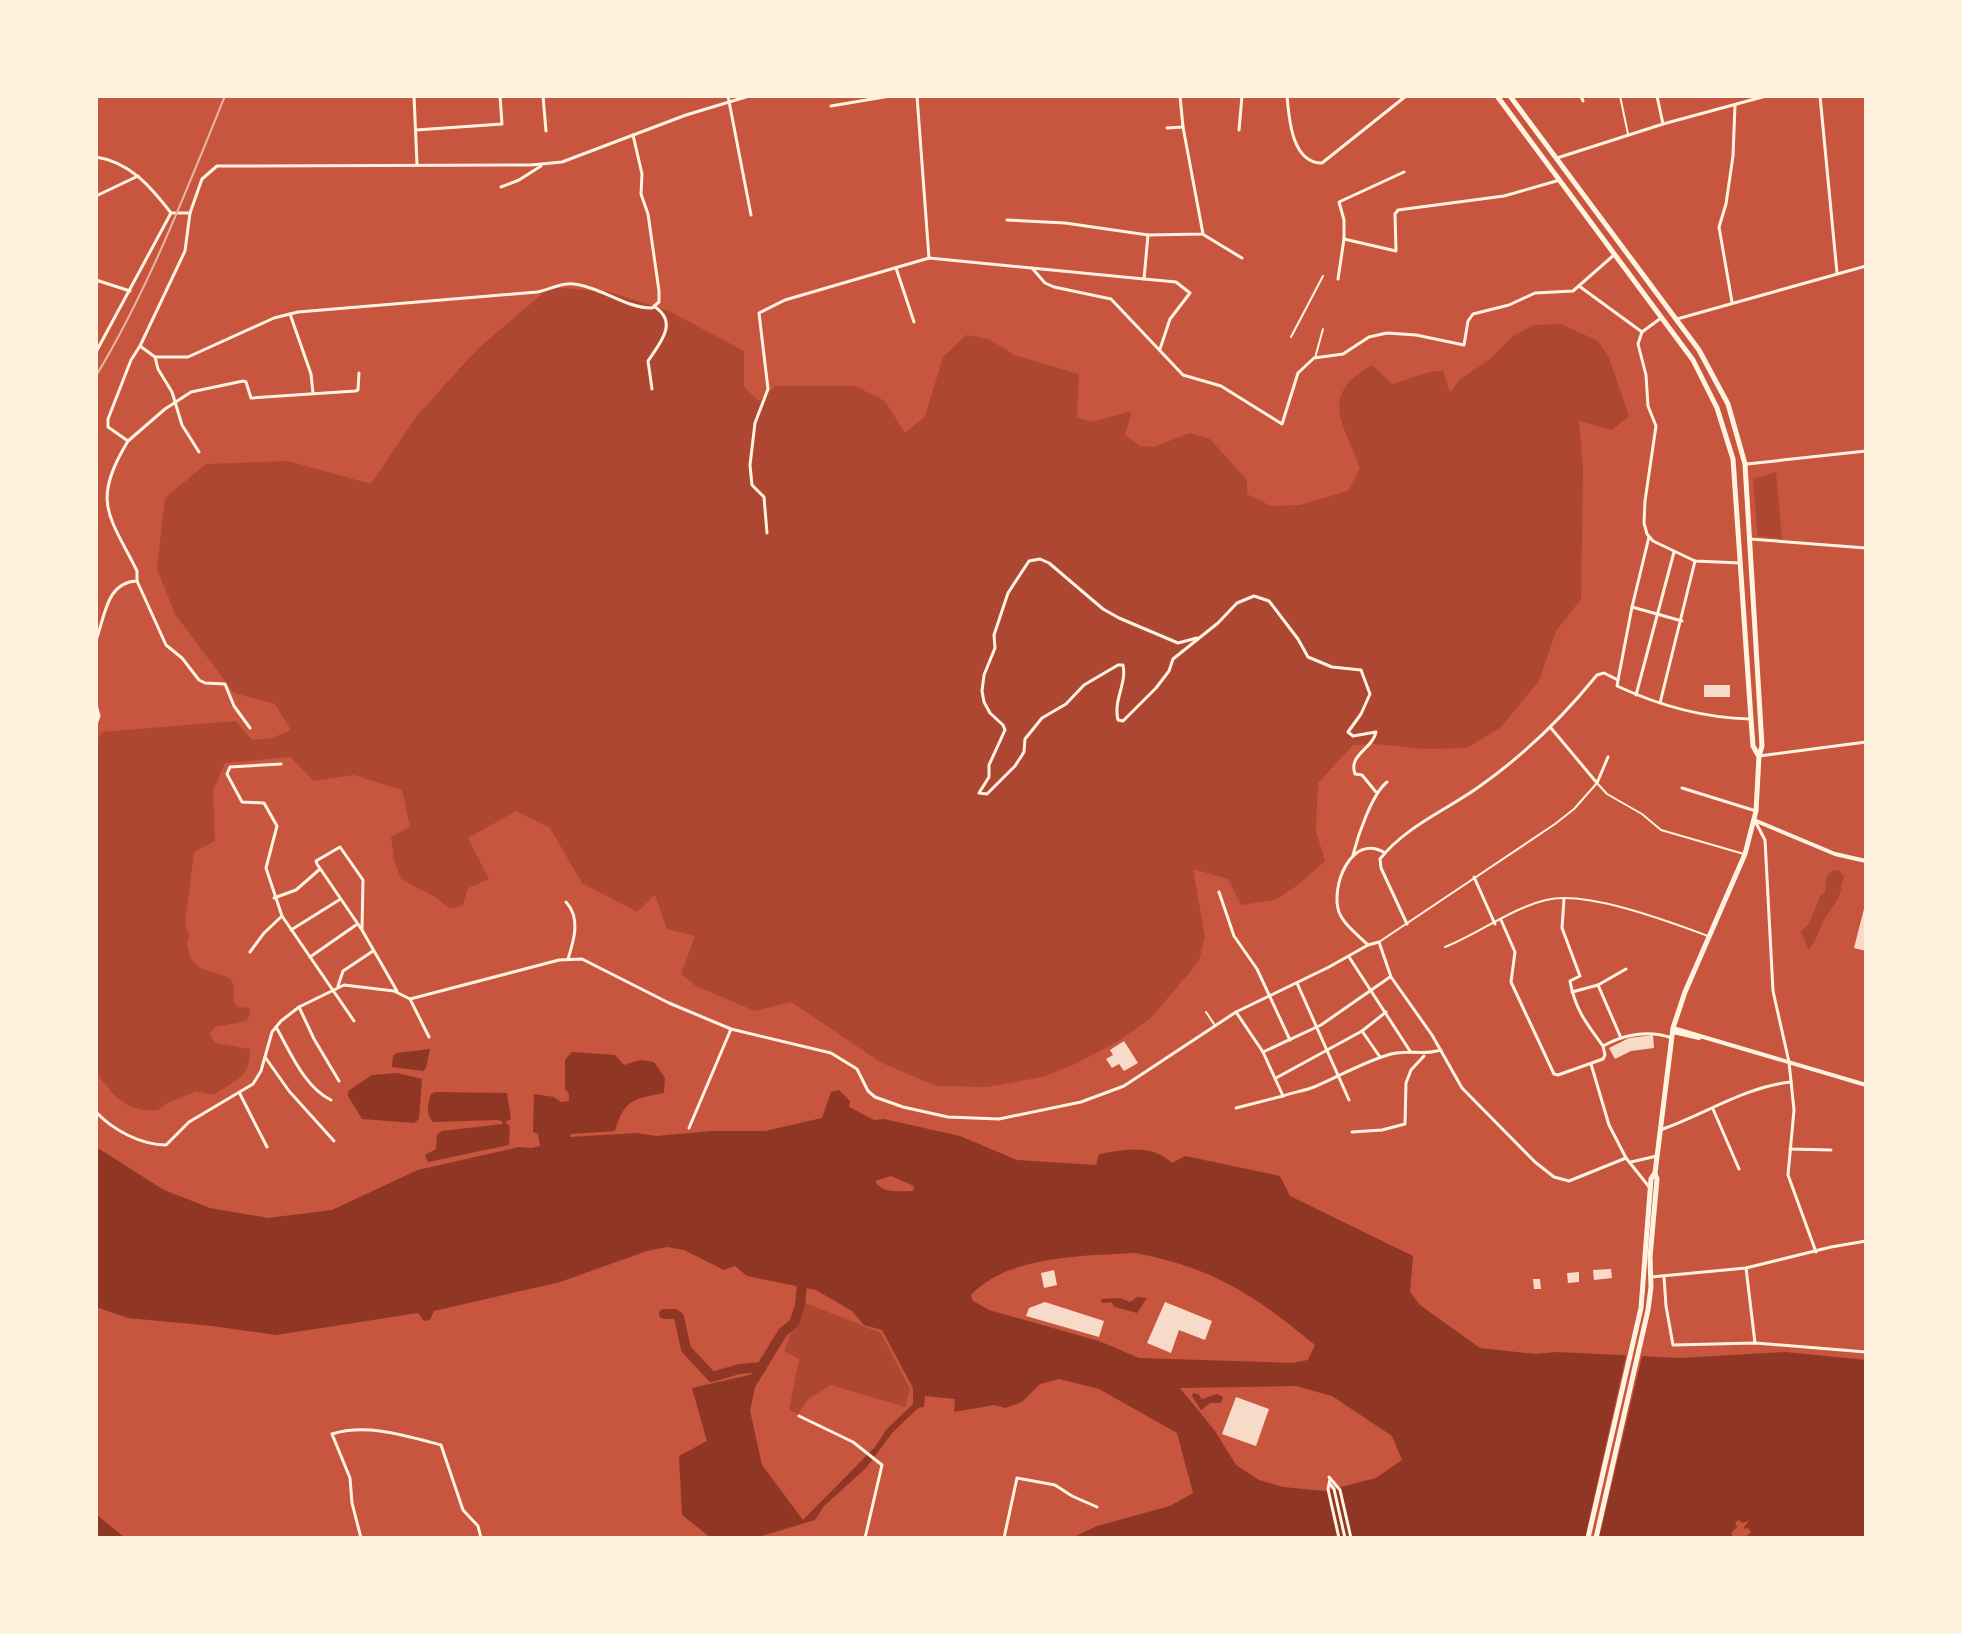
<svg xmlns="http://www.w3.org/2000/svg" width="1962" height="1634" font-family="'Open Sans',sans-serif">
<rect width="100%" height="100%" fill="#c8553d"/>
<!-- green -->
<g fill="#ae4732">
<path d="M550 287 609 292 669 311 744 351V387L759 401 775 386H855L885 401 905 433 925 416 943 357 966 335 989 339 1014 355 1079 374 1077 417 1091 422 1132 411 1125 435 1140 446 1154 447 1189 433 1210 439 1247 480V494L1271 506 1300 505 1348 491 1360 468C1343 422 1318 396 1372 365L1392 384C1410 380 1425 370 1443 371L1450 393 1459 380 1489 360 1513 336 1534 325 1561 324 1598 341 1609 358 1629 416 1612 430 1579 421 1583 469 1581 599 1556 631 1539 681 1501 727 1467 748 1424 749 1375 744 1353 745 1318 783 1316 831 1325 861 1298 885 1275 900 1241 905 1228 879 1193 869 1205 937 1199 961 1151 1018 1117 1042 1075 1064 1043 1077 987 1087 936 1086 880 1062 791 1002 755 1011 696 986 681 974 695 936 667 929 655 895 637 912 582 883 550 828 516 811 468 838 489 879 468 888 463 905 450 909 435 897 401 879 394 860 391 837 410 827 402 790 354 775 314 781 290 757 225 763 213 791 215 841 194 852 185 925 190 936 187 941C188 948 189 955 192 960 207 981 242 965 233 1001L238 1007 249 1008 250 1013 247 1021 215 1027 209 1034 216 1043 250 1049C250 1080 235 1079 214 1095L195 1091C182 1099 169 1099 158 1110 127 1113 114 1097 96 1072V741L102 732 236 721 252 740 272 738 291 730 275 704 234 693 175 614 157 569 165 498 206 464 288 461 371 484 416 417 461 367 481 346Z"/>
<polygon points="1776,472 1782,539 1757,536 1757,529 1753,479"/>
<path d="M1839 870 1844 877C1841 884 1842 889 1839 896 1835 905 1827 913 1823 922 1819 930 1816 941 1809 950L1801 932 1810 922 1820 896 1825 892 1826 877 1832 871Z"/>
<polygon points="803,1302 881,1333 910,1389 905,1407 831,1385 808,1399 798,1414 789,1410 799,1359 784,1351"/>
</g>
<!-- water -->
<g fill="#8f3625" fill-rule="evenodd">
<polygon points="430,1049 426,1068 423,1071 392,1067 393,1056 397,1053"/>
<path d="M572 1052 615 1055 624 1065 640 1060 654 1062 665 1078 664 1093C634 1099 624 1099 615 1131L571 1134 570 1137 637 1133 656 1136 711 1131H765L822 1118 831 1092 839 1090 850 1101 849 1107 874 1120 884 1119 960 1136 1017 1160 1096 1165 1099 1154C1124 1149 1153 1144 1172 1163L1185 1156 1280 1176 1290 1196 1413 1256 1410 1292 1420 1305 1480 1348 1535 1354 1557 1352 1680 1358 1785 1352 1866 1360V1538H1744L1751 1532 1748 1528 1743 1529 1749 1520 1743 1523 1739 1520 1735 1522 1737 1527 1731 1533 1733 1538H1072L1097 1526 1170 1506 1193 1493 1177 1433 1099 1389 1059 1379 1040 1384 1022 1402 1005 1408 994 1405 954 1412 955 1399 925 1396 924 1407 918 1408 893 1432 866 1468 824 1506 815 1520 755 1538H711L682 1515 679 1456 707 1441 692 1388 758 1373 750 1411 762 1465 803 1520 875 1447 886 1430 913 1404V1388L882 1330 864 1325 852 1311 816 1290 747 1276 735 1266 724 1270 684 1250 667 1247 647 1251 560 1282 434 1311 430 1320 424 1321 418 1313 276 1335 213 1326 128 1318 96 1307V1147L164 1190 210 1208 268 1218 332 1210 418 1170 519 1147 532 1148 540 1146 538 1134 533 1132 534 1094 554 1097 561 1102 569 1101V1094L565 1089V1060ZM891 1176 914 1186 913 1191C900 1191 882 1194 875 1181ZM1135 1253C1212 1267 1256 1296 1315 1345L1308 1360 1292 1363 1139 1358 1099 1341 989 1310 973 1301 971 1295C1008 1255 1084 1256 1135 1253ZM1296 1386 1332 1396 1392 1436 1402 1460 1376 1478 1325 1491 1283 1487 1259 1480 1236 1465 1215 1431 1180 1388Z"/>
<polygon points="397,1073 422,1079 419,1119 414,1123 362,1119 348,1096 348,1091 372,1075"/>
<path d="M436 1092 507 1093 511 1119 505 1122 510 1126 509 1145 428 1162 425 1155 436 1149 437 1135 442 1131 503 1124 502 1121 497 1120 433 1122C425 1113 428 1103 431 1094Z"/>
<polygon points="1137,1297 1147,1298 1137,1313 1115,1307 1111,1302 1102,1303 1101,1299 1120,1298 1130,1302"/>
<polygon points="1193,1393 1198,1394 1202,1399 1217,1394 1223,1397 1221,1403 1210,1403 1201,1410 1192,1396"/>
<polygon points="96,1514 125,1538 96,1538"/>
</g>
<!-- pier -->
<polygon fill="#c8553d" points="1627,1351 1643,1352 1599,1538 1585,1538"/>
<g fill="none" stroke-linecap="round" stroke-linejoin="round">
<!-- river -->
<g stroke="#8f3625" stroke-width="10">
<polyline points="664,1314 675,1314 679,1317 686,1349 712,1377 739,1369 762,1367"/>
<polyline points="751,1384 783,1332 794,1323 800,1305 803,1275"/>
</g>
</g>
<!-- building -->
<g fill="#f7dbc8">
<rect x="1704" y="685" width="26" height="12"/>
<polygon points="1865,905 1866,905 1866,951 1854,948"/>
<polygon points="1653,1035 1654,1048 1631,1051 1615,1059 1609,1048 1629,1038"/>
<polygon points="1124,1041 1138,1063 1124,1071 1119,1064 1112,1068 1106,1059 1113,1055 1110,1050"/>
<polygon points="1611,1269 1612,1278 1594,1280 1593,1270"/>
<polygon points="1054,1270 1057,1285 1044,1288 1041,1273"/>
<polygon points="1579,1272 1579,1282 1568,1283 1567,1273"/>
<polygon points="1533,1279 1540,1279 1541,1289 1534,1289"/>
<polygon points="1045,1302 1104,1321 1099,1337 1026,1316 1029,1308"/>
<polygon points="1165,1302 1212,1321 1205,1340 1179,1330 1171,1353 1147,1343"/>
<polygon points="1236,1397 1269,1409 1256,1446 1222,1434"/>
</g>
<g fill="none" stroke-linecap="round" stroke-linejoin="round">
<!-- service -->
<g stroke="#fff3e0" stroke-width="2">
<polyline points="1620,96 1628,134"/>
<polyline points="1291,337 1323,276"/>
<polyline points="1315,358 1323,329"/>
<polyline points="1379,942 1555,824 1574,809 1597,783 1607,794 1642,814 1661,830 1744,854"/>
<path d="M1445 947C1478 934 1512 908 1546 900 1586 890 1670 922 1708 936"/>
<polyline points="1206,1012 1214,1024"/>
</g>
<!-- minor -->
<g stroke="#fff3e0" stroke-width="3">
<polyline points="414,96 417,164"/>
<polyline points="543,96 546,131"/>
<polyline points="728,96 751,215"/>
<polyline points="917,96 929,258"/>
<path d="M1287 96C1289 119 1292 163 1322 163L1406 96"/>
<polyline points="1581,96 1583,101"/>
<polyline points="1657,96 1663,124"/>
<polyline points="1820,96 1837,273"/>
<polyline points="831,106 890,96"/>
<polyline points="1167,128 1183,127"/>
<polyline points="416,130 502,124 500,96"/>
<polyline points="1239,130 1242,96"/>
<path d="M96 157C130 162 151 187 171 213H190L202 179 217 166 531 165 562 162 686 115 749 96"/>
<polyline points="1557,158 1663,124 1766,96"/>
<polyline points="1404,172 1339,202 1344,220 1344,239 1396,251 1395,214 1398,210 1504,196 1560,180"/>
<polyline points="501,187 519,180 541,166"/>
<polyline points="96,196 138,176"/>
<path d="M190 213 185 251 140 346 155 357H188L274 318 298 312 537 292C549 290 562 282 574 284 601 287 625 308 652 308L659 302V291L648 214 641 194 642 174 633 135"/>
<polyline points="1007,220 1065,223 1148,235"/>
<polyline points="1204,235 1242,258"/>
<polyline points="896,268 914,322"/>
<polyline points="1032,268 1045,283 1054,287 1111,299 1183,375 1221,386 1282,424 1298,373 1314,358 1343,354 1369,337 1387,333 1416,335 1464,345 1468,321 1473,314 1509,305 1535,293 1573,291 1615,254"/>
<polyline points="1144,279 1176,282 1190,293 1170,319 1160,349"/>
<polyline points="1338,279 1344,239"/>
<polyline points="96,280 130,291"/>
<polyline points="1579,286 1642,332"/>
<polyline points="1732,302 1719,227 1726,204 1733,156 1735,105"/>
<polyline points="290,314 311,374 313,393"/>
<polyline points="1661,318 1642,332 1638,344 1646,375 1648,406 1656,426 1645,501 1644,523 1647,534 1653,541 1695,561 1740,563"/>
<polyline points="1677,319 1866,266"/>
<polyline points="96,352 171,213"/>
<polyline points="155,357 158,369 172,392 182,425 199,452"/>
<path d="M652 389 648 361C659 344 679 323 655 307"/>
<polyline points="128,441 165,409 191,392 243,381 246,382 251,398 355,391 358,390 359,373"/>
<polyline points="1747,464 1866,451"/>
<polyline points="767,533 764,497 752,485 750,465 755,423 768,389 759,313 785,300 929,258 1144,279 1148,235 1203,234 1183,127 1180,96"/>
<polyline points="1750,539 1866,548"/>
<polyline points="137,581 166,645 182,658 199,680 205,683 225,684 234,706 250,728"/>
<polyline points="1632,607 1682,621"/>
<path d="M1197 638 1178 643 1119 618 1103 609 1049 563 1040 559 1029 561 1008 593 994 635 995 648 984 675 982 691 984 702 990 713 1003 725 1005 730 989 765V777L979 793 987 794 1015 766 1024 752 1025 739 1042 718 1066 704 1084 685 1118 665H1123C1127 684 1113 700 1118 720L1123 721 1156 688 1169 671 1173 659 1218 623 1237 603 1254 596 1269 601 1298 639 1308 657 1332 667 1361 670 1370 694 1361 714 1348 732 1353 736 1376 732C1373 749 1348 754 1355 774L1362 775 1376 792"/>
<path d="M96 640C105 617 106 582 137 581V571C109 515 91 502 128 441L108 427V419L131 360 140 346"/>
<path d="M1618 680 1617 686C1658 705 1704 718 1750 719"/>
<polyline points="1636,695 1674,552"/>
<polyline points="1660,703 1695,561"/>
<polyline points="96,705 99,716 96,724"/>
<polyline points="1551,728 1597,783 1608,757"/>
<polyline points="1759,756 1866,742"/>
<polyline points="281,764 230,767 227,774 242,802 264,803 277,826 266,868 282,916 354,1021"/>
<polyline points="1682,788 1756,811"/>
<polyline points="1755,821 1765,840 1773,991 1789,1062 1794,1110 1788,1175 1816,1252"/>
<path d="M1353 855C1358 835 1372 794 1387 782"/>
<polyline points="1474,877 1495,924"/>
<polyline points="1219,892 1234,936 1257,969 1290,1040"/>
<polyline points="274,898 296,890 320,869"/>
<path d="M1564 899 1562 928 1580 976 1570 981C1575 1009 1586 1023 1603 1046"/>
<path d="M566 902C581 918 574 940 568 959"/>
<path d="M1501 920 1515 952 1511 982 1554 1074 1558 1075 1603 1059 1605 1055 1603 1046C1624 1034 1649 1030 1672 1038"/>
<path d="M1407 924 1381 868 1380 859C1406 826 1447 810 1480 786 1524 755 1563 717 1597 675L1604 673 1618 680 1632 607 1649 537"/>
<polyline points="291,930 339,900"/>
<polyline points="362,930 363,880 340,847 316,861 317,864 362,930 397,991"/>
<path d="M1368 945C1358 935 1344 925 1339 912 1330 886 1352 832 1385 853"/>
<polyline points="250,952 264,933 282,916"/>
<polyline points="310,957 356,925"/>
<polyline points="1349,957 1410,1051"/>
<polyline points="1297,983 1349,1100"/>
<polyline points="338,986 343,971 373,951"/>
<polyline points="1572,992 1598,985"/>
<polyline points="410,999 429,1037"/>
<polyline points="299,1007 314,1039 339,1081"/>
<path d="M1236 1012 1263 1052 1283 1096C1294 1092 1304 1091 1314 1087 1340 1076 1363 1062 1391 1054 1409 1049 1422 1056 1441 1050"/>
<path d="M276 1027C290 1051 304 1087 331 1100"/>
<polyline points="1362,1031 1380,1057"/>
<polyline points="1621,1038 1598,985 1626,969"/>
<polyline points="1263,1052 1321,1025 1390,977"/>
<polyline points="265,1057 289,1091 334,1141"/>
<polyline points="1591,1064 1609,1125 1626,1158 1650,1188"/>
<polyline points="1276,1078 1362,1031 1386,1012"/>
<polyline points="240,1094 267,1147"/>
<polyline points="1236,1108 1283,1096"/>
<polyline points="1713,1109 1739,1169"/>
<path d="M96 1112C113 1130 141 1145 166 1145L189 1122 253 1084 261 1071 272 1032 281 1021 299 1007 344 985 394 991 410 999 559 960 582 959 669 1003 731 1029 831 1053 857 1069 868 1091 875 1097 903 1107 948 1117 999 1119 1081 1102 1124 1086 1236 1012 1329 967 1368 945 1379 942 1391 977 1432 1035 1462 1088 1535 1162 1554 1177 1569 1181 1626 1158"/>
<polyline points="689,1128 731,1029"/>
<path d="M1660 1130C1704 1115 1744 1087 1791 1082"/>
<polyline points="1352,1132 1382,1130 1405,1124 1406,1083 1411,1070 1424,1056"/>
<polyline points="1790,1149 1831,1150"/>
<polyline points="1631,1162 1657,1156"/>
<polyline points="1746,1268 1755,1343"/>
<polyline points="1651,1277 1746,1268 1831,1247 1866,1241"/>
<polyline points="1664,1277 1666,1306 1673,1345 1755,1343 1866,1352"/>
<polyline points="799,1416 853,1442 882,1465 865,1538"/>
<polyline points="1329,1477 1340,1490 1351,1538"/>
<polyline points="1330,1479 1328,1489 1339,1538"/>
<polyline points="1330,1484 1334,1489 1345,1538"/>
<path d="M361 1538 352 1503 350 1478 332 1434C367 1423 407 1436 441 1445L463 1510 478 1526 481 1538"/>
<polyline points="1004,1538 1017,1478 1055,1485 1072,1496 1097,1507"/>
</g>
<!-- tertiary -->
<polyline stroke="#fff3e0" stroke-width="4" points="1754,820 1835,854 1866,861"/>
<!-- secondary -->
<g stroke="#fff3e0" stroke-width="4">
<polyline points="1673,1028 1866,1085"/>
<polyline points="1673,1032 1699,1038"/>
</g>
<!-- primary -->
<g stroke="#fff3e0" stroke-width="5">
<polyline points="1497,96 1693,360 1717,408 1733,459 1751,719 1753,746 1758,755"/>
<polyline points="1510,96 1699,350 1728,404 1745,464 1762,746 1759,756 1756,811 1745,854 1685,992 1673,1028 1655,1173 1651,1179 1641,1308 1588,1538"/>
<polyline points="1596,1538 1648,1310 1651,1287 1650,1257 1657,1179 1655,1174"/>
</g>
<!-- rail -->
<path stroke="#e9b49f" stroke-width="2" d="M96 376C149 288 186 191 225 96"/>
</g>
<!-- border -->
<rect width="1962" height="1634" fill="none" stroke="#fff3e0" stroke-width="196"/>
</svg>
